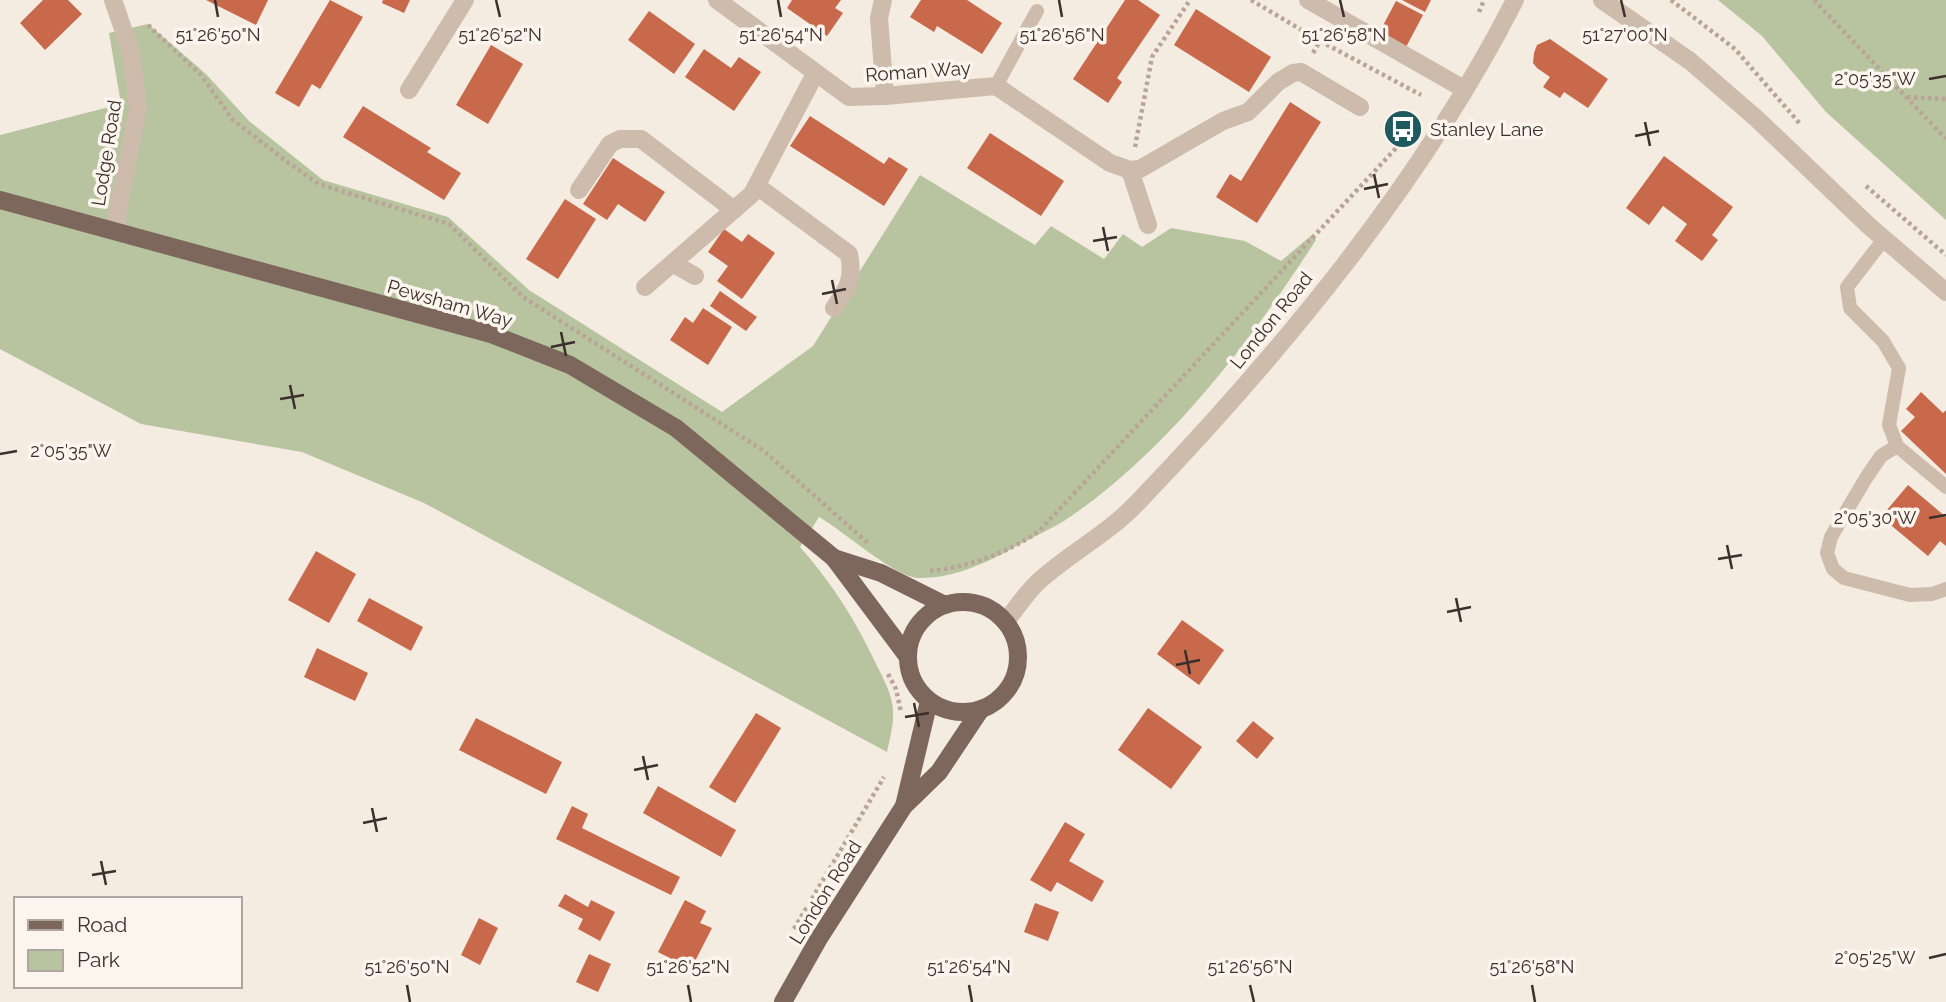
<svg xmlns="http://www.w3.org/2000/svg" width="1946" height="1002" font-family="Raleway,sans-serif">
<rect width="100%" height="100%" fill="#f4ebe1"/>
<!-- green -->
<g fill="#b8c4a0">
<polygon points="1718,0 1946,0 1946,220 1826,112 1762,36"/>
<path d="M148 24 206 74 249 121 323 180 448 217 529 290 722 412 813 346 920 175 1035 245 1051 226 1104 259 1123 234 1142 247 1171 228 1245 241 1281 261 1313 234 1316 240C1250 342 1171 447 1070 517 1054 528 1035 536 1018 545 989 562 953 579 918 578 895 577 842 530 819 517L800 547C832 583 856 621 876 664 883 678 892 694 893 710 894 724 890 738 887 752L424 503 302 452 141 424 0 349V135L121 104 109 33Z"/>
</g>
<!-- building -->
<g fill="#c8694b">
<polygon points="43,0 68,0 82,14 45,50 20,23"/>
<polygon points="206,0 268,0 256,25"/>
<polygon points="330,0 363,17 320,89 312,84 299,107 275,93"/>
<polygon points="383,0 410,0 404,13 382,3"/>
<polygon points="792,0 841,0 835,8 843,13 827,36 787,8"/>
<polygon points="921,0 967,0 1002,23 982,54 937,26 934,32 910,17"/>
<polygon points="1125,0 1138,0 1160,15 1117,78 1122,82 1108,103 1073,79"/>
<polygon points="1402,0 1431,0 1425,12"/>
<polygon points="1396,1 1423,15 1406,47 1379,33"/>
<polygon points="1196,9 1271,57 1249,92 1174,45"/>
<polygon points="649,11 695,44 674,74 628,40"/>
<polygon points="1550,39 1608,79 1588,108 1564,92 1560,98 1543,87 1550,77 1537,68 1533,63 1534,53 1537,45"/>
<polygon points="491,45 523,64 488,124 456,105"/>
<polygon points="704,49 731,68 739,57 761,72 734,111 685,77"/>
<polygon points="1290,102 1321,122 1257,223 1216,197 1230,174 1241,181"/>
<polygon points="363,106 431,148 427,152 461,173 444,200 343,137"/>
<polygon points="810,116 884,164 889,157 908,169 884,206 790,146"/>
<polygon points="990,133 1064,181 1041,216 967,168"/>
<polygon points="1664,156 1733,207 1712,235 1718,240 1702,261 1675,241 1687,224 1663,206 1649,225 1626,208"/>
<polygon points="613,158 665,192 645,222 618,204 607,220 583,204"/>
<polygon points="565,199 596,219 558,279 526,259"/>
<polygon points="724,229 742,242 748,234 775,253 742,299 717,281 728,266 708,252"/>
<polygon points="720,291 757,317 746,331 710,306"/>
<polygon points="703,308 732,327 708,365 670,340 685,317 693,323"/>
<polygon points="1921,392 1943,413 1946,410 1946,474 1901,431 1915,417 1906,409"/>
<polygon points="1908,485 1946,517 1946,546 1940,541 1928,556 1881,517"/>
<polygon points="316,551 356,574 329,623 288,600"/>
<polygon points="369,598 423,627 411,651 357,621"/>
<polygon points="1182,620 1224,650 1199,685 1157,654"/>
<polygon points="317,648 368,673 355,701 304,677"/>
<polygon points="1148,708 1202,747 1171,789 1118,750"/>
<polygon points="756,713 781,728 735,803 709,787"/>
<polygon points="476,718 562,762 546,794 459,750"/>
<polygon points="1253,721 1274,738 1257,759 1236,741"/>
<polygon points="658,786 736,830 721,857 643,813"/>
<polygon points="572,806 588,814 582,828 680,877 671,895 556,839"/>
<polygon points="1065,822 1085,834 1069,861 1104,881 1092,902 1057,882 1051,892 1030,880"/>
<polygon points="565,894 588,907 591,900 615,912 600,941 578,929 583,919 558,906"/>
<polygon points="685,900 706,911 700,923 712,928 691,969 658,952"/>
<polygon points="1035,903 1059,912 1048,941 1024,932"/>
<polygon points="479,918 498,928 480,965 461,955"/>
<polygon points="589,954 611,964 598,992 576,982"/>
</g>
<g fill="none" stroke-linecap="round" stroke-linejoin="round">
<!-- path -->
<g stroke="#b9a596" stroke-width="4.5" stroke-dasharray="3.5 3.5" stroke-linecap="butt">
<polyline points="1251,0 1320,41"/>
<polyline points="1671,0 1735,49 1801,125"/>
<polyline points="1814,0 1946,139"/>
<polyline points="1479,12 1484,0"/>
<polyline points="148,25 201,75 233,120 290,164 319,184 449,224 523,297 764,451 869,544"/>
<polyline points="1313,53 1320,41 1421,95"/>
<polyline points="1907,97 1946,99"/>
<polyline points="1135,147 1152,57 1190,0"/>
<polyline points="1866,186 1946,255"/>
<path d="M930 571C968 567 1008 553 1039 531L1399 145"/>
<polyline points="888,674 896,689 901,712"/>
<polyline points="794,929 884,777"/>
</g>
<!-- service -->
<g stroke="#cdbbac" stroke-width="14">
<polyline points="996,86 1037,11"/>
<polyline points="1884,239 1847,287 1850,308 1883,341 1899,368 1889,425 1897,446 1946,487"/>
<polyline points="1897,446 1881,456 1866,478 1831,537 1827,553 1833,569 1844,578 1910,595 1932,594 1946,589"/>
</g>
<!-- minor -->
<g stroke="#cdbbac" stroke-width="18">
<polyline points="717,0 849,97 885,96 996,86 1110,163 1130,170 1148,225"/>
<polyline points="883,0 879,18 885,96"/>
<polyline points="1308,0 1464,89"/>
<polyline points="1602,0 1690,61 1757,119 1869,226 1946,292"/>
<polyline points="409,90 465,0"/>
<polyline points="1130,170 1140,169 1223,121 1248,112 1278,82 1293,73 1301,72 1360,107"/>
<path d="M757 186 849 254C854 279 848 288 834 308"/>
<polyline points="579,190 610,144 620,139 641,139 734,210"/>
<polyline points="674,264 695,276"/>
<polyline points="645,287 752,194 815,74"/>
</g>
<!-- tertiary -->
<g stroke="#cdbbac" stroke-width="18">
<polyline points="113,0 131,52 138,108 114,231"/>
<path d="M1005 622C1016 609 1026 593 1039 581 1070 553 1109 533 1138 502 1280 354 1422 183 1515 0"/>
</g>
<!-- primary -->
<g stroke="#7d675c" stroke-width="18">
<polyline points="0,200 491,334 570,365 676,428 834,558 908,657"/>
<polyline points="834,558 881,573 945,605"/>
<circle cx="963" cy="657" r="55"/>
<polyline points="904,806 929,701"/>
<polyline points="783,1002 818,940 904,806 939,772 981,709"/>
</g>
</g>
<!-- ticks -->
<path fill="none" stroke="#3b302b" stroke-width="2.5" d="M215 0 218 17M496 0 500 17M778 0 781 17M1059 0 1062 17M1340 0 1344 17M1621 0 1625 17M1929 79 1946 76M1645 122 1650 146M1635 136 1659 131M1374 174 1379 198M1364 189 1388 184M1103 227 1108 251M1093 241 1117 237M832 280 837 304M822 294 846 289M561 332 566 356M551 347 575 342M290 385 295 409M280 399 304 395M0 454 17 451M1929 518 1946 515M1727 545 1732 569M1718 559 1742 555M1456 598 1461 622M1447 612 1471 607M1185 650 1190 674M1176 665 1200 660M914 703 919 727M905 717 929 713M643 756 648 780M634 770 658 765M372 808 377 832M363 823 387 818M101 861 106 885M92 875 116 871M1929 958 1946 954M407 985 410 1002M688 985 691 1002M969 985 972 1002M1250 985 1254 1002M1532 985 1535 1002"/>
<!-- icons -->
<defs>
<g id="bus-disc" transform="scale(2.0125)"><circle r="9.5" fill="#1f5a5e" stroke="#fbf5ee"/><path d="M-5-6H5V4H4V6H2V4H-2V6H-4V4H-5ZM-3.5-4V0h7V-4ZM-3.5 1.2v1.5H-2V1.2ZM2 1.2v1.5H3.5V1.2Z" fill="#fff"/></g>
</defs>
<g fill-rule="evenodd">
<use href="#bus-disc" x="1403" y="129"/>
</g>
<g text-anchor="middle" stroke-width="7" stroke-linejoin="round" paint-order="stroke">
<!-- street labels -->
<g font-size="19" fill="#3b302b" stroke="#fbf5ee">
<text transform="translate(918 71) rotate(-4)" y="7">Roman Way</text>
<text transform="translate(106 153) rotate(-81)" y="7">Lodge Road</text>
<text transform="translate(450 303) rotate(16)" y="7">Pewsham Way</text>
<text transform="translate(1271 320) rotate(-51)" y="7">London Road</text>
<text transform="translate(825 892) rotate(-58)" y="7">London Road</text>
</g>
<!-- poi labels -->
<g font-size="19" fill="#3b302b" stroke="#fbf5ee" text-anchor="start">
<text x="1430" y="136">Stanley Lane</text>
</g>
</g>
<g font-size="18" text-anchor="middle" fill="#3b302b" stroke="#fbf5ee" stroke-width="7" stroke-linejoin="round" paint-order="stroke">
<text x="218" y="41">51°26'50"N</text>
<text x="500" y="41">51°26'52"N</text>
<text x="781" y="41">51°26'54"N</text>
<text x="1062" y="41">51°26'56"N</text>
<text x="1344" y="41">51°26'58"N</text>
<text x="1625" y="41">51°27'00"N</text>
<text x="1875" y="85">2°05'35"W</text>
<text x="71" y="457">2°05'35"W</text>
<text x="1875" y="524">2°05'30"W</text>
<text x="1875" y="964">2°05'25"W</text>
<text x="407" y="973">51°26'50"N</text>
<text x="688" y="973">51°26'52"N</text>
<text x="969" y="973">51°26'54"N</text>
<text x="1250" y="973">51°26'56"N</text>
<text x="1532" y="973">51°26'58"N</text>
</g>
<!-- legend -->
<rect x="14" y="897" width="228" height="91" fill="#fbf5ee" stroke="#aea6a0" stroke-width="2"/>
<rect x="28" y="920" width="35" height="10" fill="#7d675c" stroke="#aea6a0" stroke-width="2"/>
<text x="77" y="932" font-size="21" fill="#3b302b">Road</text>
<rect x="28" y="950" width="35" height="21" fill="#b8c4a0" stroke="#aea6a0" stroke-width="2"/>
<text x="77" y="967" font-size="21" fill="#3b302b">Park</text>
</svg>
